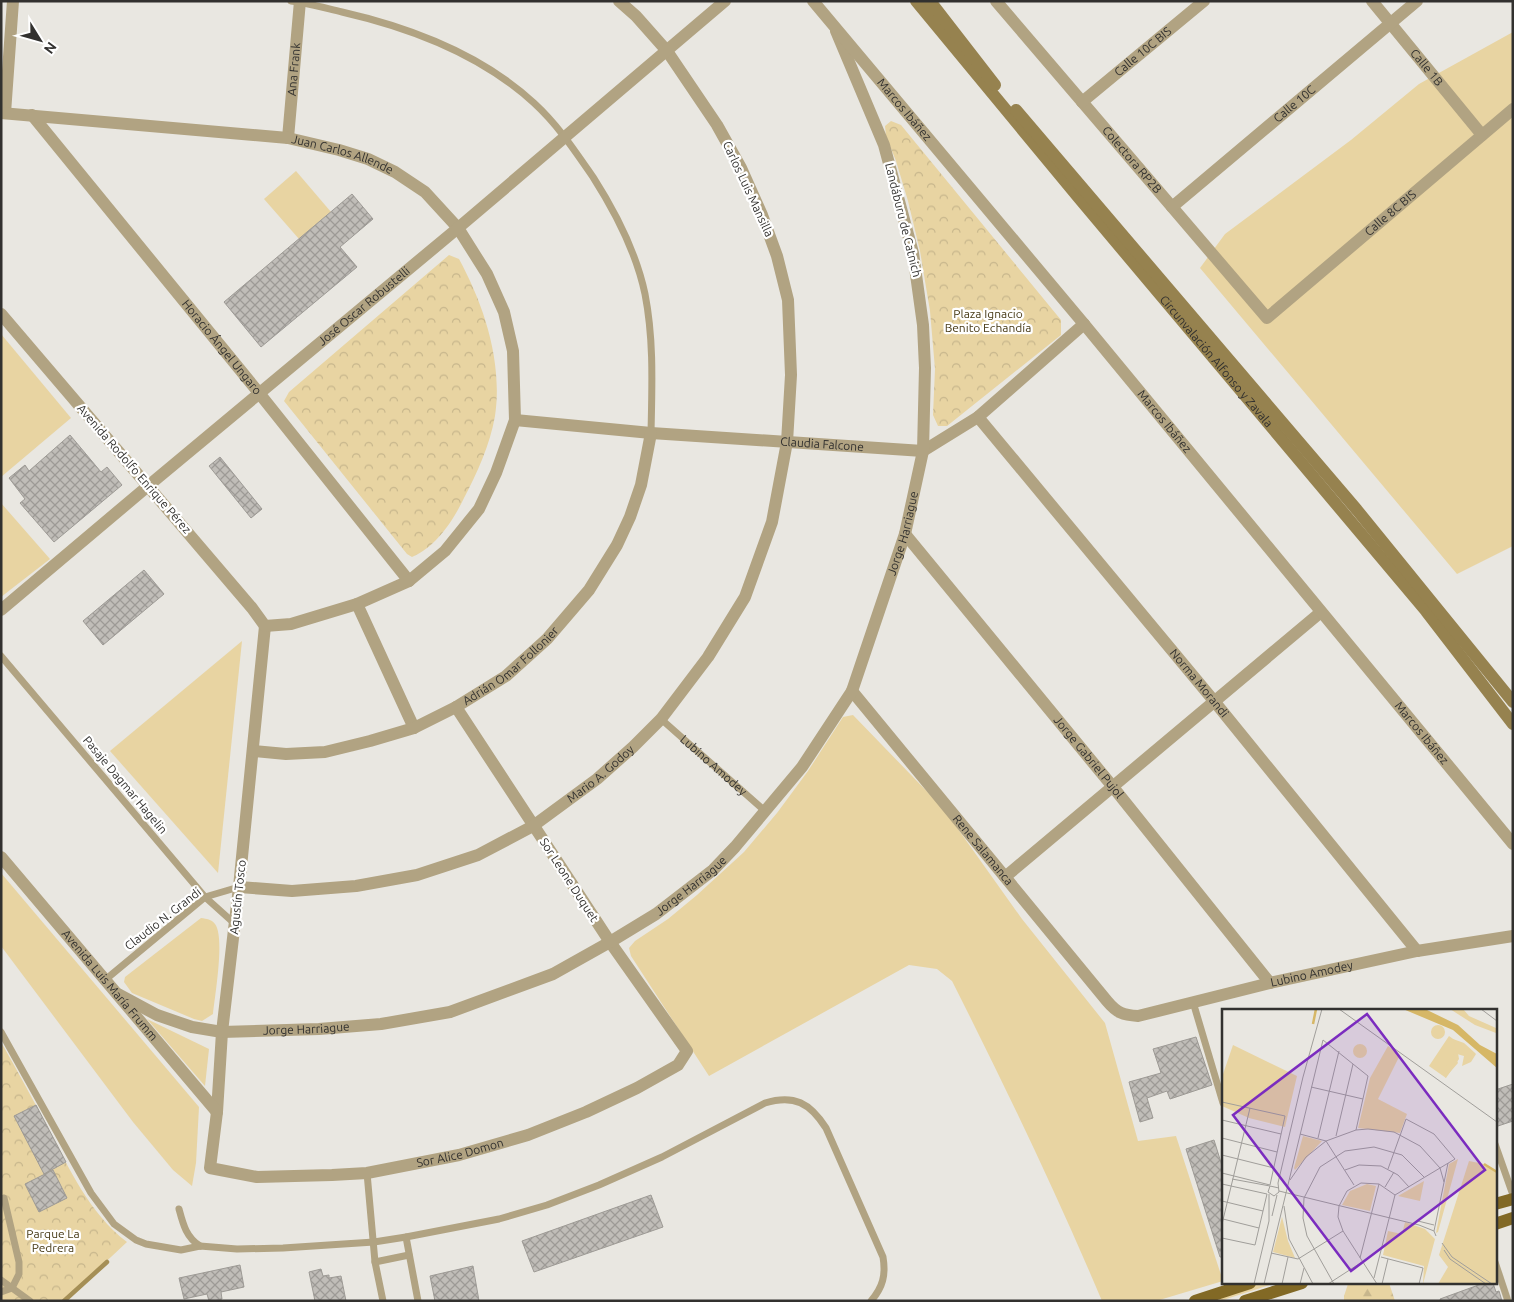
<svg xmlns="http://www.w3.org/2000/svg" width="1514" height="1302" font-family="Ubuntu,sans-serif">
<defs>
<pattern id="forest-firs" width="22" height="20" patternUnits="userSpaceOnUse" patternTransform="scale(1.25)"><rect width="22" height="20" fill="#e8d4a2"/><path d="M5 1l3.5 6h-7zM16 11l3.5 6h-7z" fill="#c7b68c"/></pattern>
<pattern id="park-crowns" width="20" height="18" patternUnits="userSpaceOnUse" patternTransform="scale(1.25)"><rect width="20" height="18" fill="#e8d4a2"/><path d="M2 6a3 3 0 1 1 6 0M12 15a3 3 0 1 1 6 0" fill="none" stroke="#c7b68c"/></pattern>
<pattern id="building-cross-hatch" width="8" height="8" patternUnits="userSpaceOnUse" patternTransform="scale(1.25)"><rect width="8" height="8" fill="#c0bdb8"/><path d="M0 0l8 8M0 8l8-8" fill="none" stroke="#9d9a96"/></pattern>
</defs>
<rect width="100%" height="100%" fill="#e9e7e1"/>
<!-- green -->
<g fill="#e8d4a2">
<polygon points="1513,32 1513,546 1457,574 1200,268 1225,234 1351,140 1419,84"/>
<polygon points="296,171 331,212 299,239 264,199"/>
<polygon points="1,334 71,418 1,477"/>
<polygon points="1,503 50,559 1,597"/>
<polygon points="242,641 218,873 110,751"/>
<path d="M853 715 943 808 1022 919 1105 1023 1138 1141 1176 1136 1223 1281 1156 1301H1102C1056 1192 1005 1086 952 981L937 969 909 965 709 1076 631 956 629 948 635 941 668 919 697 895 744 852 777 813 808 771 843 717Z"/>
<polygon points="1,873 199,1107 196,1163 192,1186 173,1170 133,1122 1,946"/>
<path d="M201 918C207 919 211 919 215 924 225 937 215 995 213 1014L202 1021 194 1019 132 993 124 982 125 977Z"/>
<polygon points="147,1019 209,1049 205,1086"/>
<polygon points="1261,1283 1276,1283 1220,1301 1205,1301"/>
</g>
<!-- forest -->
<polygon fill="url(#forest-firs)" points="1350,1283 1389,1283 1395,1301 1344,1301 1344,1296 1348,1284"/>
<!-- park -->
<g fill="url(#park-crowns)">
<polygon points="891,121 901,125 1061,320 1061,335 947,426 938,426 933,415 935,369 930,311 920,251 908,201 896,161 886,136 885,126"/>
<path d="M449 255 459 259C484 305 503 362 495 416 490 445 477 473 464 498 453 521 436 547 412 557L407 554 284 401 289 392Z"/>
<path d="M1 1042C17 1070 32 1098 47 1126 69 1168 89 1213 127 1242L64 1301H1Z"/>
</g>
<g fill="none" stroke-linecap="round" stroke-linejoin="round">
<!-- stream -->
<polyline stroke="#a58f56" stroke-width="4.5" points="64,1301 107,1262"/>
</g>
<!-- building -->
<g fill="url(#building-cross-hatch)" stroke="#9d9a95">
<polygon points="352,194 373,219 340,247 357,267 261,347 224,302"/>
<polygon points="70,435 101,472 107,467 122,485 54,542 20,503 25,499 9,478 25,465 29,471"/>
<polygon points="220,457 262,509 251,518 209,466"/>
<polygon points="144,570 164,594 103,645 83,621"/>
<polygon points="1196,1037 1212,1085 1170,1099 1167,1091 1147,1098 1153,1118 1140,1122 1129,1082 1161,1073 1153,1049"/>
<polygon points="1513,1084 1513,1121 1495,1127 1495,1090"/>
<polygon points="36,1105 66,1162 44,1174 14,1116"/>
<polygon points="1214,1140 1223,1169 1223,1257 1220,1257 1186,1149"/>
<polygon points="53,1170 67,1198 39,1212 25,1184"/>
<polygon points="651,1195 663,1227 534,1272 522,1241"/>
<polygon points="240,1265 244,1287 221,1292 222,1299 214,1301 209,1301 207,1294 184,1299 179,1278"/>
<polygon points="473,1266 479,1301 435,1301 430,1276"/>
<polygon points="321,1269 323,1276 329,1275 329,1278 341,1276 346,1301 315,1301 309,1272"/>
<polygon points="1484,1283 1493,1283 1496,1292 1499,1291 1502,1301 1441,1301 1440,1299"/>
</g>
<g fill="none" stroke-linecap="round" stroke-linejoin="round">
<!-- service -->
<g stroke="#b1a382" stroke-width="7">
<path d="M291 1C308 3 325 8 342 12 412 28 481 54 534 103 558 125 575 151 593 177 616 213 636 251 645 294 654 340 652 386 651 433"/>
<polyline points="1,656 205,897 235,924"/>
<path id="s1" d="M661 719 766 812"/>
<polyline points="105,980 205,897 239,887"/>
<polyline points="1193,1002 1223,1103"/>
<path d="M1 1032 91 1193 114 1224 136 1240 146 1244 181 1250 200 1246 237 1249 283 1248 374 1242 406 1237 499 1219 547 1205 599 1185 662 1157 765 1103C794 1094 810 1103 826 1128L883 1257C886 1275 883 1287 871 1301"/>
<polyline points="1495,1144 1513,1195"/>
<polyline points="367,1173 375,1262 383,1301"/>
<path d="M179 1209C183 1224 186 1237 200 1246"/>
<polyline points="406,1237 418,1301"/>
<polyline points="375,1262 409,1255"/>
<polyline points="1495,1262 1508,1301"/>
<polyline points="1,1280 30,1301"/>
<polyline points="1,1292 12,1288 19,1274 19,1262 4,1198"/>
</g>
<!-- minor -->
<g stroke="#b1a382" stroke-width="12">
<path id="s2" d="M996 1 1267 318 1513 109"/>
<path id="s3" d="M1372 1 1482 135"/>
<path id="s4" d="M1082 102 1204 1"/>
<polyline points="5,113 13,1"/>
<path id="s5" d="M32 115 259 393 409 581"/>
<path id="s6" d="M288 138 300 1"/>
<path id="s7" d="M1172 207 1417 1"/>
<path id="s8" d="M978 417 1214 701 1417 951"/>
<path id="s9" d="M515 420 651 433 923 451 978 417 1084 324"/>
<path id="s10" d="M905 534 1113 787 1270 983"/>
<polyline points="357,604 414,728"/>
<polyline points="1,610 148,486"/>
<path id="s11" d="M265 626 239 887 222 1032 217 1112 210 1168 257 1177 332 1175 367 1173 459 1155 528 1135 586 1112 637 1088 678 1065 687 1051 610 942 456 707"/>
<path id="s12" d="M852 691 1107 1001C1117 1013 1123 1015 1138 1016L1270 983 1417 951 1513 936"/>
<path id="s13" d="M253 751 286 754 325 752 370 741 414 728 456 707 506 676 547 639 589 590 617 545 630 517 641 485 651 433"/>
<path id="s14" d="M1 857 217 1112"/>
<polyline points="1005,877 1321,612"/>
<path id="s15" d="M239 887 292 891 356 886 417 875 478 855 533 826 597 779 633 747 661 719 708 657 745 597 772 522 787 442 791 375 788 300 777 256 762 215 741 168 717 125 667 51 636 16 619 1"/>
<path id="s16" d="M118 994 157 1015 192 1027 222 1032 319 1029 381 1024 450 1012 553 974 610 942 656 914 713 870 735 847 802 767 852 691 905 534 923 451 925 368 923 325 913 253 884 145 836 31"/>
</g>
<!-- tertiary -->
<g stroke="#b1a382" stroke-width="12">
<path id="s17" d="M813 1 1084 324 1513 844"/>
<path id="s18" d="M1 113 288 138 339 150 368 159 395 172 425 192 458 228 487 274 504 312 513 351 515 420 496 473 479 509 445 551 409 581 357 604 291 624 265 626 252 608 1 314"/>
<path id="s19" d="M148 486 458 228 725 1"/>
</g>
<!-- secondary -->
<g stroke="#96824f" stroke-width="12">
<path id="s20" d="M916 1 1078 197 1426 611 1513 724"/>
<polyline points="930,1 995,85"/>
<polyline points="1016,110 1357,510 1513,702"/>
</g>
<!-- primary -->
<g stroke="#826925" stroke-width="12">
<polyline points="1495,1204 1513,1199"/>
<polyline points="1495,1224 1513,1218"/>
<polyline points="1195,1301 1250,1283"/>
<polyline points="1245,1301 1302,1283"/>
</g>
</g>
<g text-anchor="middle" stroke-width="4.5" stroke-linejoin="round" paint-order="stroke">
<!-- street labels -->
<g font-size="12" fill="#32312f" stroke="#fff">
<text dy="4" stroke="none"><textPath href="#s4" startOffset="79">Calle 10C BIS</textPath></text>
<text dy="4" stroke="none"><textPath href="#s3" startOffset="86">Calle 1B</textPath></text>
<text dy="4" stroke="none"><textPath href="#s6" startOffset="69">Ana Frank</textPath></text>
<text dy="4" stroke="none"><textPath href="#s7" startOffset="160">Calle 10C</textPath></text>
<text dy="4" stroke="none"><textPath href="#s17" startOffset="142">Marcos Ibáñez</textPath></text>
<text dy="4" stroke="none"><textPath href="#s18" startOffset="345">Juan Carlos Allende</textPath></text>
<text dy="4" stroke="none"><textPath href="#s2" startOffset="209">Colectora RP2B</textPath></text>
<text transform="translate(748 189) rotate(65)" y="4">Carlos Luis Mansilla</text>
<text dy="4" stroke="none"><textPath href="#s2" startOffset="579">Calle 8C BIS</textPath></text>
<text transform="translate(903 220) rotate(76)" y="4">Landáburu de Catnich</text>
<text dy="4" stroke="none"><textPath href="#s19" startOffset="281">José Oscar Robustelli</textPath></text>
<text dy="4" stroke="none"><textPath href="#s5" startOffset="300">Horacio Ángel Ungaro</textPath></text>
<text dy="4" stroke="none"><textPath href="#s20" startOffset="469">Circunvalación Alfonso y Zavala</textPath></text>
<text dy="4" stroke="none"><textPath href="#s17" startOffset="548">Marcos Ibáñez</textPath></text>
<text dy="4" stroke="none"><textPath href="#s9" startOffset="308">Claudia Falcone</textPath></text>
<text transform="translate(134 469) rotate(49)" y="4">Avenida Rodolfo Enrique Pérez</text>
<text dy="4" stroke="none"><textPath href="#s16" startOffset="1035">Jorge Harriague</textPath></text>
<text dy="4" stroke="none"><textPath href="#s13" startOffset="280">Adrián Omar Follonier</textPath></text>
<text dy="4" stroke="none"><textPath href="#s8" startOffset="346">Norma Morandi</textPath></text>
<text dy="4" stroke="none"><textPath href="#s17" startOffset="952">Marcos Ibáñez</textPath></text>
<text dy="4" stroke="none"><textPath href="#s10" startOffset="289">Jorge Gabriel Pujol</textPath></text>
<text dy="4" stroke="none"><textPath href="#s1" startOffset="70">Lubino Amodey</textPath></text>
<text dy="4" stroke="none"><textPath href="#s15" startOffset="391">Mario A. Godoy</textPath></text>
<text transform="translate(125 785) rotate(50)" y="4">Pasaje Dagmar Hagelin</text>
<text dy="4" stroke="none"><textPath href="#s12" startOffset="206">Rene Salamanca</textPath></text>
<text transform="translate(569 880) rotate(57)" y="4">Sor Leone Duquet</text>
<text dy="4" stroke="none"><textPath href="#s16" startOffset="615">Jorge Harriague</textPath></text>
<text transform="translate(238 897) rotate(-84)" y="4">Agustín Tosco</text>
<text transform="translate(163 919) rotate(-38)" y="4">Claudio N. Grandi</text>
<text dy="4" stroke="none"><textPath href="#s12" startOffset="616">Lubino Amodey</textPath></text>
<text dy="4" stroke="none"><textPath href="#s14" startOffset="168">Avenida Luis María Frumm</textPath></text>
<text dy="4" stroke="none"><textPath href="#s16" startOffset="196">Jorge Harriague</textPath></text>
<text dy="4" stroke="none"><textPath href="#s11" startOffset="798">Sor Alice Domon</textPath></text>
</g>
<!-- park labels -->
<g font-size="12" fill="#473a16" stroke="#fff">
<text x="988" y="318">Plaza Ignacio<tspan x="988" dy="14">Benito Echandía</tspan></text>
<text x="53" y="1238">Parque La<tspan x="53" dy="14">Pedrera</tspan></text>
</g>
</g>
<!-- overview -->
<g transform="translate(1222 1009)">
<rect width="275" height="275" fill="#e9e7e1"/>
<path d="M227 27 234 32 237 50 224 69 207 57ZM131 42a7 7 0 1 1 14 0a7 7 0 1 1-14 0ZM11 36 75 67 63 118 27 109 0 97V68ZM166 37 178 46 156 90 185 105 178 124 136 119 148 69ZM236 150 216 223 214 224 227 155ZM202 172 198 192 176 187ZM183 213 203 220 213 230 201 275 202 257 161 246 166 222 180 225Z" fill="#e8d4a2"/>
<path d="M241 0 247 7 274 19V24L253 16 228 0ZM209 23a7 7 0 1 1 14 0a7 7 0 1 1-14 0ZM231 30 242 34 252 43 254 45 249 53 240 57 242 47 235 45ZM232 45 236 54 223 69V59Z" fill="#e8d4a2"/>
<path d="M81 127 100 132 73 161 72 159ZM247 152 262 155 275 163V275H216L226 258 217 246ZM145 175 154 177 148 202 120 196 128 182ZM60 208 66 232 73 249 51 243Z" fill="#e8d4a2"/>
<path d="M203 0 236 16 258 36 275 45V59L231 21 181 0Z" fill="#d6b766"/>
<path fill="none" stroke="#d6b766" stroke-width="2.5" d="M91 15 94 0M262 155 275 163"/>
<path fill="none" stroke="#a09e9a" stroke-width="1" d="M117 0 275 113M259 0 275 12M89 78 141 90M0 93 63 107 48 176 0 164M0 111 59 125M78 125 104 132 132 176M114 127 131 55M0 129 55 143M96 129 117 42M0 146 52 159M166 160 184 110 212 125 233 150 173 186M123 161 137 156 159 157 176 166 187 178M10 170 48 177M68 171 84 148 104 132 134 121 146 120 172 123 198 137 218 159 222 173M0 175 45 185 33 236 0 229M163 178 172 163M57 179 48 177 46 183 52 187 57 183 56 174 81 68 100 0M57 182 197 216 212 222 214 227M0 192 41 202M62 197 67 230 91 275M50 207 55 186M1 210 37 219M196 212 212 216M0 215 28 99M212 222 226 154M220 234 230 248 270 275M222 241 228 250 264 275M49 244 76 250 121 222M159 248 201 259 197 275M138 249 157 175M152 269 173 186M32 275 47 212V185M42 275 101 31 146 67 134 121M60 275 66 248M78 275 82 259M106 275 140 253M112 275 85 227 81 209 82 189 98 158 123 142 152 138 180 146 202 168M155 275 121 222 116 208 117 197 125 182 139 174 157 175 173 186M160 275 166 250"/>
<path fill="#7b2cbf" fill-opacity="0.15" stroke="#7b2cbf" stroke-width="2.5" d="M145 5 263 161 129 262 11 106Z"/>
<rect width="275" height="275" fill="none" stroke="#32312f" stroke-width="2.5"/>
</g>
<!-- border -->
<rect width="1514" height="1302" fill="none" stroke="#32312f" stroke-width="5"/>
<!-- north arrow -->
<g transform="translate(40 40) rotate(127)" stroke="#ffffff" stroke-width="4" paint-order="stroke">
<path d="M0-4L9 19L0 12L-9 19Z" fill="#32312f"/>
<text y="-8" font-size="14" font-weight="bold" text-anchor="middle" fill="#32312f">N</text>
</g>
</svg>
